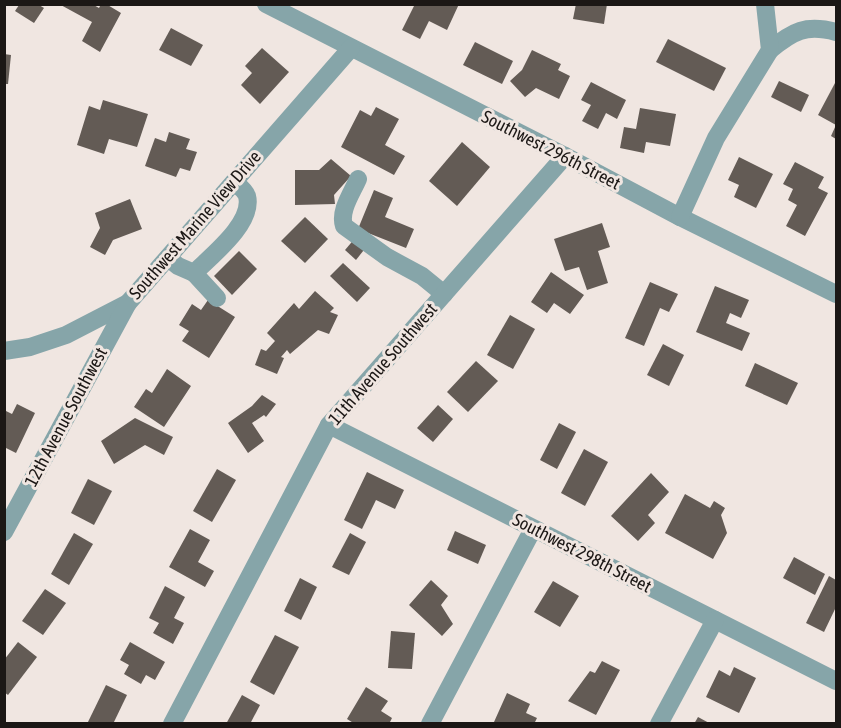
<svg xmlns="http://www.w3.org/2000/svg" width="841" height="728" font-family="'Asap Condensed',sans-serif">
<rect width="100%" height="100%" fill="#f0e6e1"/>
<!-- building -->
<g fill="#635b55">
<polygon points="59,4 92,4 99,8 101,4 106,4 121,13 100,52 82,41 92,22"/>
<polygon points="415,4 459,4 447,30 429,21 420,39 402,30"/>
<polygon points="576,4 607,4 604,24 573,19"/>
<polygon points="19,5 39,5 44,8 34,23 15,11"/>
<polygon points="171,28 203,45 191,66 159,50"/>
<polygon points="668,39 726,68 714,91 656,62"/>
<polygon points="475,42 513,61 502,84 463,65"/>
<polygon points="262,48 289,72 260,104 241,85 252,73 245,66"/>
<polygon points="532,50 561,64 558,70 570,76 559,99 536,88 525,97 510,81 522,70"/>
<polygon points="4,54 11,55 8,84 4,84"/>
<polygon points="779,81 809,95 801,112 771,97"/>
<polygon points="591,82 626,100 617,119 606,113 598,129 582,121 591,105 581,100"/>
<polygon points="835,83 836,84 836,125 818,115"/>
<polygon points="103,100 148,114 137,147 109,139 104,154 77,145 89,106 100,110"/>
<polygon points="376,107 399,119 385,145 405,156 394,175 341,147 360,110 371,116"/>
<polygon points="640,108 676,114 670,146 646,142 644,153 620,148 624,127 636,129"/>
<polygon points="836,125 836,139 831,136"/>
<polygon points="169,132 190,139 186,149 197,152 190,171 180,168 176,177 145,166 155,138 166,142"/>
<polygon points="462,142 490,167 457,206 429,181"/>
<polygon points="739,157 773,174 756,208 734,197 739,185 728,180"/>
<polygon points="331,159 351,176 334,195 335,204 295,205 295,170 319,170"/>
<polygon points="795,162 824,177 818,188 828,193 805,236 786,226 797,205 788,200 793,189 783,184"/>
<polygon points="374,190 393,198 385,217 414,229 406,248 358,229"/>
<polygon points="130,199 142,229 113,240 105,255 90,247 100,228 95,213"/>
<polygon points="305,217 328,239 305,263 281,241"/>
<polygon points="602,223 610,247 598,251 608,283 587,290 579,267 565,271 554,239"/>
<polygon points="356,237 367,246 356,260 345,250"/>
<polygon points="239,251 257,269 232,295 214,276"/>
<polygon points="343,263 370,288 357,302 330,276"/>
<polygon points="551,272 584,295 570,314 554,303 547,313 531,302"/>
<polygon points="650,282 678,294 669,312 660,308 644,346 625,338"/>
<polygon points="715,286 749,300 741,318 730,313 726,323 750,333 742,351 696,332"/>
<polygon points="315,291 334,308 330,312 338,315 329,334 318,330 290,354 287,350 281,357 284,358 277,374 255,365 261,349 266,351 275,341 267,333 294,303 299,309"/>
<polygon points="208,300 235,317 209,358 182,341 189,331 179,325 192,304 201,310"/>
<polygon points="510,315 535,329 513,369 487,355"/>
<polygon points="663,344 684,355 669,386 647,375"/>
<polygon points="476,361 498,381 468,412 447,392"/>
<polygon points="755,363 798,383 787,405 745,386"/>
<polygon points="167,369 191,386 164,427 134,407 146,389 152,393"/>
<polygon points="262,395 276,404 266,417 264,415 252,423 264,441 248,453 228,423 252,406"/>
<polygon points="17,404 35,413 16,453 4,447 4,410 12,414"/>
<polygon points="438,405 453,419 433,442 417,428"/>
<polygon points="135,418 173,437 164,455 145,445 114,464 101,441"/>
<polygon points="559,423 576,432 557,469 540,460"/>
<polygon points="584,449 608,462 585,506 561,493"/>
<polygon points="217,469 236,480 212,522 193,511"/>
<polygon points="367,472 404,490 395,509 376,500 362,529 344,520"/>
<polygon points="651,473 669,492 648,515 655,523 638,541 611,516"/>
<polygon points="88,479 112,491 94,525 71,513"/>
<polygon points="685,494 710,508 714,501 725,508 721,515 727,533 713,559 665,533"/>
<polygon points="190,529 210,540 198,562 214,571 205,587 169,567"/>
<polygon points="455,531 486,545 478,564 447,550"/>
<polygon points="74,533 93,544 69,585 51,574"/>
<polygon points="350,533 366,542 349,575 332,567"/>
<polygon points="794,557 825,574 815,595 783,578"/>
<polygon points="829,576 836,580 836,607 824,632 806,623"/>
<polygon points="300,578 317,587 301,620 284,611"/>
<polygon points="431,580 448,596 441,605 453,624 442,636 409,605"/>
<polygon points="553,581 579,596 560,627 534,612"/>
<polygon points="165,586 185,597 174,618 184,623 173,644 153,633 159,623 149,618"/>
<polygon points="45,589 66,603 43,635 22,621"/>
<polygon points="391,631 415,633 412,669 388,668"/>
<polygon points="275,635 299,647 274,695 250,682"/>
<polygon points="18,642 37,657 8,695 4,692 4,660"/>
<polygon points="130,642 165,662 155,680 146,675 141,684 124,674 129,665 120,660"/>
<polygon points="602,661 620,670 596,715 568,701 590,671 595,673"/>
<polygon points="734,667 756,678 739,713 706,697 719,670 730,676"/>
<polygon points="106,685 127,695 113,724 87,724"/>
<polygon points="366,687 388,701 381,711 392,718 389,724 355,724 347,719"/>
<polygon points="507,693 530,704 526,713 537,718 534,724 498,724 494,722"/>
<polygon points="242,695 260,705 250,724 226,724"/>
<polygon points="698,717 711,724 694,724"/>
</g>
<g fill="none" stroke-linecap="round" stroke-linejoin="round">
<!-- minor -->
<g stroke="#86a5a9" stroke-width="18">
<polyline points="266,4 565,156 680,217 836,294"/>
<path d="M770 50C793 31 806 24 836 32"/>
<path d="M358 179C352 193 339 211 344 226L387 257 422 276 444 294"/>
<polyline points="680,217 716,138 770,50 765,4"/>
<path d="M168 258 178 266 194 273C211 256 254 223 247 196 245 190 239 186 234 182"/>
<polyline points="194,273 217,298"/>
<polyline points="4,351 30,347 66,335 128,303 351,48"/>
<polyline points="329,425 836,681"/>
<polyline points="4,532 128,303"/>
<polyline points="172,724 329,425 565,156"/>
<polyline points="430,724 533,529"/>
<polyline points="659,724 715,620"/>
</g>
</g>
<g text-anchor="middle" stroke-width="6" stroke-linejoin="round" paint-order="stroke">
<!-- street labels -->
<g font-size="18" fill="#1b1715" stroke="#f0e6e1">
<text transform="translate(551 150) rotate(27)" y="6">Southwest 296th Street</text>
<text transform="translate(195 225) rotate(-49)" y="6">Southwest Marine View Drive</text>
<text transform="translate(383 364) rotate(-49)" y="6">11th Avenue Southwest</text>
<text transform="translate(66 417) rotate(-62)" y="6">12th Avenue Southwest</text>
<text transform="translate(582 553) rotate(27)" y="6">Southwest 298th Street</text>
</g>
</g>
<!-- border -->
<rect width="841" height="728" fill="none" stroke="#1b1715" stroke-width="12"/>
</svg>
